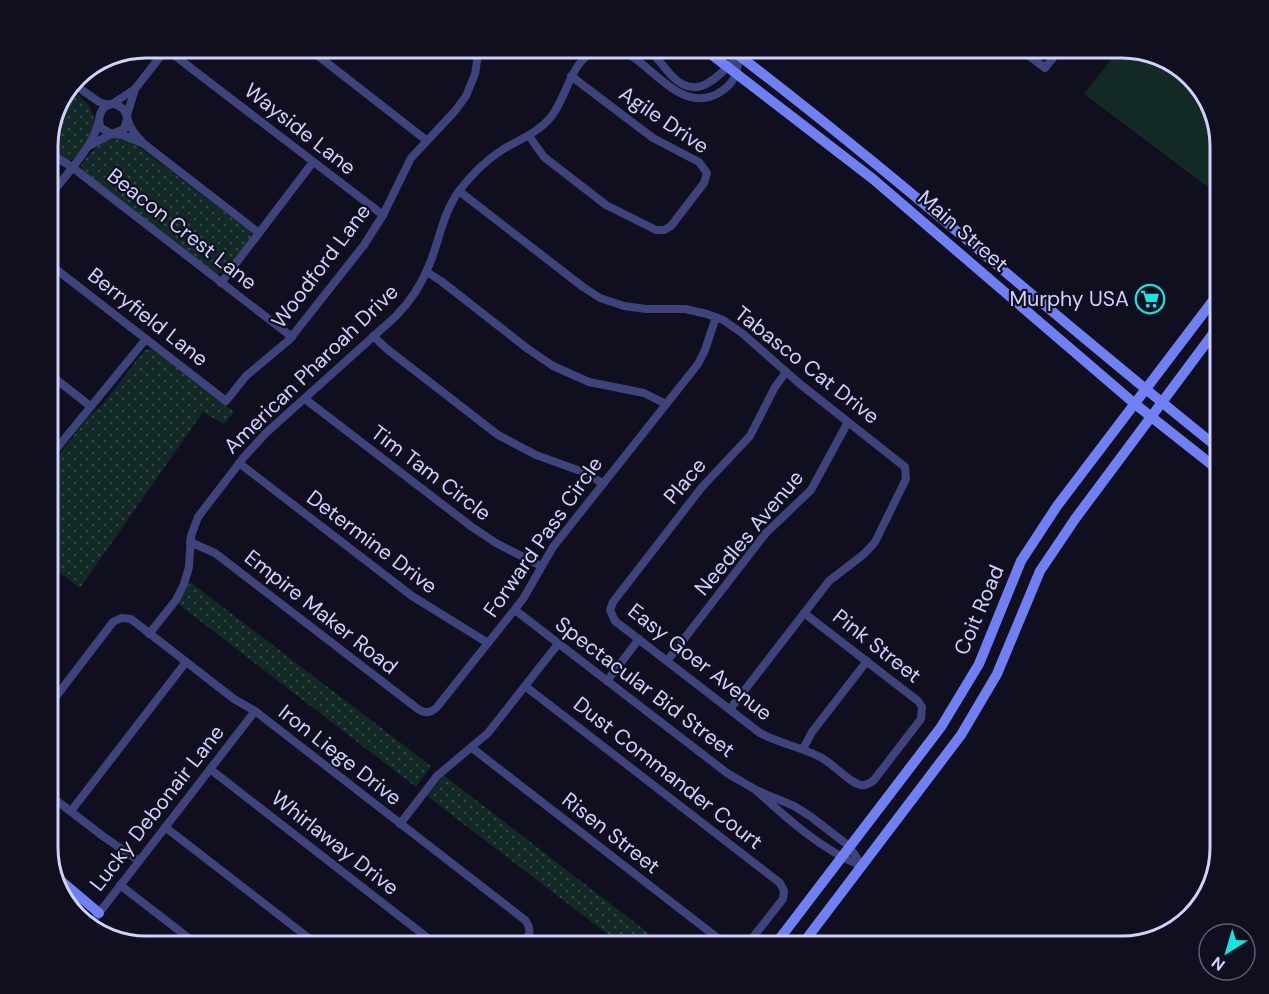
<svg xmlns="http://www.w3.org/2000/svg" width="1269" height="994" font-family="'DM Sans',sans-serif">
<defs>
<pattern id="park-dots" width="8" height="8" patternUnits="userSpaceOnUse" patternTransform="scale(1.5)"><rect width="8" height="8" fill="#122925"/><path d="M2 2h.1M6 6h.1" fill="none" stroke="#334746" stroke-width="1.8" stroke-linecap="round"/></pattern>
</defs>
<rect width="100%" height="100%" fill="#0f0f20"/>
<!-- green -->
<polygon fill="#122925" points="1120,48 1183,69 1211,103 1221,146 1221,197 1084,94"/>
<!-- park -->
<g fill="url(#park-dots)">
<path d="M73 89 89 106 96 122C90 135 83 154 70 161L48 147V139Z"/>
<path d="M111 137 127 139 142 149 251 232 252 236 225 273 216 274 82 171 81 165C90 153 98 143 111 137Z"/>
<polygon points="152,349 234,412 224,424 203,412 80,588 48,564 48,469 89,416 103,404 139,357 145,350"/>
<polygon points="190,582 431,766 416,787 178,604"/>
<polygon points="444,775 450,780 665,946 623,946 427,796"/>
</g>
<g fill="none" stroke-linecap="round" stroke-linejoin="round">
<!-- street -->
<g stroke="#3e447b" stroke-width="8">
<polyline points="308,48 426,140"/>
<polyline points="457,48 479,52"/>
<path d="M616 48C650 59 677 114 717 94 735 84 737 74 739 56"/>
<path d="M646 48C657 56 663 67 672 76 699 104 720 73 739 56"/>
<polyline points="1019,48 1045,68 1061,48"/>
<polyline points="166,49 383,215"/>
<polyline points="75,85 99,102 109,105"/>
<polyline points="112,104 135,89"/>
<polyline points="127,115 135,89 167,48"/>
<path d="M127 119 124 129 112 134 101 128C94 114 108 96 122 108 128 113 127 123 132 129 135 135 140 139 144 144L259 233"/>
<polyline points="114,134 123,135 142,143"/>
<polyline points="529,136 544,157 606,205 656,230 664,230 671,226 704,183 707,173 699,162 653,138 571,76"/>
<polyline points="89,146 111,134"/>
<polyline points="48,152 72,167 292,337"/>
<polyline points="459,191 583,287 600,298 624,306 646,309 685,309 707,314 723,320 742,333 800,384 905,467 906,479 875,542 864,554 829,581 730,709"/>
<path d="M48 198C62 180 95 144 98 123"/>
<polyline points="48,263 226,401 246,376 289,340 364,245 383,215 411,158 455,111 466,96 475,74 479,48"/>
<polyline points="427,272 441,281 528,349 553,366 589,382 644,393 666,404"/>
<polyline points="221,283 313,162"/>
<polyline points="373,336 387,349 498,435 536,455 586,473 602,483"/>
<path d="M786 372 775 387 750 436 702 487 613 602 610 610 615 621 760 733C780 744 802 747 822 758 833 764 850 783 861 785 866 786 870 783 874 780L921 719 922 707 918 701 804 613"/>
<polyline points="48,373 90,406"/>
<polyline points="305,399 472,527 496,543 541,566"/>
<polyline points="48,459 146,339"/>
<polyline points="239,463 412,596 488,643"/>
<path d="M190 542 215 553 418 709C425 714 431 713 437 707L523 599 553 547 698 364 705 350 716 317"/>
<polyline points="515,610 727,773 756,790"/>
<path d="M149 634 176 600 184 584 189 567 191 536 198 517 244 457 266 433 395 317C410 302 422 284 430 263 440 238 443 213 459 191 471 175 485 161 502 150 520 139 538 133 551 117 569 94 570 58 601 48"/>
<polyline points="667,661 766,533 811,490 848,422"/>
<polyline points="607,681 639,639"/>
<polyline points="525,686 780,883 784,891 783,899 746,946"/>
<path d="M48 707 113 622 121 618 131 619 234 699 255 711 525 920C533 930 529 937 522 946"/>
<polyline points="472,748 728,946"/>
<polyline points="803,749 812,732 867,661"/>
<polyline points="210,769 438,946"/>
<path d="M756 790 794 806 810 816 849 846 862 866C823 851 786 818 756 790Z"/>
<polyline points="48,794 104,837 139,861"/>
<polyline points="71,811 186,662"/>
<polyline points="400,824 437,776 488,733 558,644"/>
<polyline points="165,827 319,946"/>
<polyline points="120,885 199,946"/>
<polyline points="89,926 255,711"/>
</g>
<!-- secondary -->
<g stroke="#707ff3" stroke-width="10">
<polyline points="703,48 873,179 1135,404 1221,472"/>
<path d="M729 48C898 176 1055 318 1221 450"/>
<polyline points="54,875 99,913"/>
<polyline points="774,946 941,727 979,664 1021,561 1057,506 1221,290"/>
<polyline points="801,946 961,735 997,674 1040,571 1075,519 1221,323"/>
</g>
</g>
<!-- icons -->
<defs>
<g id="supermarket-ring" transform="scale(1.5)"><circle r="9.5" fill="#0f0f20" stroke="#13e6de" stroke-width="1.5"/><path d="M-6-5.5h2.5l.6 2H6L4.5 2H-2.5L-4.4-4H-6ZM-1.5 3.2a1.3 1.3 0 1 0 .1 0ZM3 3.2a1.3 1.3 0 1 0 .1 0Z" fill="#13e6de"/></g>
</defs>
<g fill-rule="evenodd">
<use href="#supermarket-ring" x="1150" y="299"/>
</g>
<g text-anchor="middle" stroke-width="4.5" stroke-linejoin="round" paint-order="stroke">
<!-- street labels -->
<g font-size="21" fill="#d1d2fb" stroke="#0f0f20">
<text transform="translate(664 120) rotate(34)" y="7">Agile Drive</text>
<text transform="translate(300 129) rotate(38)" y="7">Wayside Lane</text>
<text transform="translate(182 229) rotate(38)" y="7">Beacon Crest Lane</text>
<text transform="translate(963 231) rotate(41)" y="7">Main Street</text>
<text transform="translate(321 266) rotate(-53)" y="7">Woodford Lane</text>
<text transform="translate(148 317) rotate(38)" y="7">Berryfield Lane</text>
<text transform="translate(807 365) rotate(38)" y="7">Tabasco Cat Drive</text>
<text transform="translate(311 369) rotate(-44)" y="7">American Pharoah Drive</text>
<text transform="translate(431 473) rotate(37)" y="7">Tim Tam Circle</text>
<text transform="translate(685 481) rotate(-50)" y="7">Place</text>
<text transform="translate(749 533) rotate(-50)" y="7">Needles Avenue</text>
<text transform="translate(543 537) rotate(-55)" y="7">Forward Pass Circle</text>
<text transform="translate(372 542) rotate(37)" y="7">Determine Drive</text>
<text transform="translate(979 610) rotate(-67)" y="7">Coit Road</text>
<text transform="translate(321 612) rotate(38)" y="7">Empire Maker Road</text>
<text transform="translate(877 646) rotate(38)" y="7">Pink Street</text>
<text transform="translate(700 662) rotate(38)" y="7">Easy Goer Avenue</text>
<text transform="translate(645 687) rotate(37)" y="7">Spectacular Bid Street</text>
<text transform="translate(340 755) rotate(38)" y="7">Iron Liege Drive</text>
<text transform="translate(668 773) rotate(38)" y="7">Dust Commander Court</text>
<text transform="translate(157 808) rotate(-52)" y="7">Lucky Debonair Lane</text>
<text transform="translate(611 833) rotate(38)" y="7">Risen Street</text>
<text transform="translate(335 843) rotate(38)" y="7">Whirlaway Drive</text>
</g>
<!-- poi labels -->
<g font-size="21" fill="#d1d2fb" stroke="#0f0f20" text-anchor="end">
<text x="1129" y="306">Murphy USA</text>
</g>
</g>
<!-- crop -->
<path d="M0 0H1269V994H0ZM146 58H1122A88 88 0 0 1 1210 146V848A88 88 0 0 1 1122 936H146A88 88 0 0 1 58 848V146A88 88 0 0 1 146 58Z" fill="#0f0f20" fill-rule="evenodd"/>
<path fill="none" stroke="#d1d2fb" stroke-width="3" d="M146 58H1122A88 88 0 0 1 1210 146V848A88 88 0 0 1 1122 936H146A88 88 0 0 1 58 848V146A88 88 0 0 1 146 58Z"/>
<!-- north arrow -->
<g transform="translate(1227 952) rotate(217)"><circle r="28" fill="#0f0f20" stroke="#5d5d78" stroke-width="1.5"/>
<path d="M0-4.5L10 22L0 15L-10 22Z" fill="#13e6de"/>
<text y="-9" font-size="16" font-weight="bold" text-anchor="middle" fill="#d1d2fb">N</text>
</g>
</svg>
